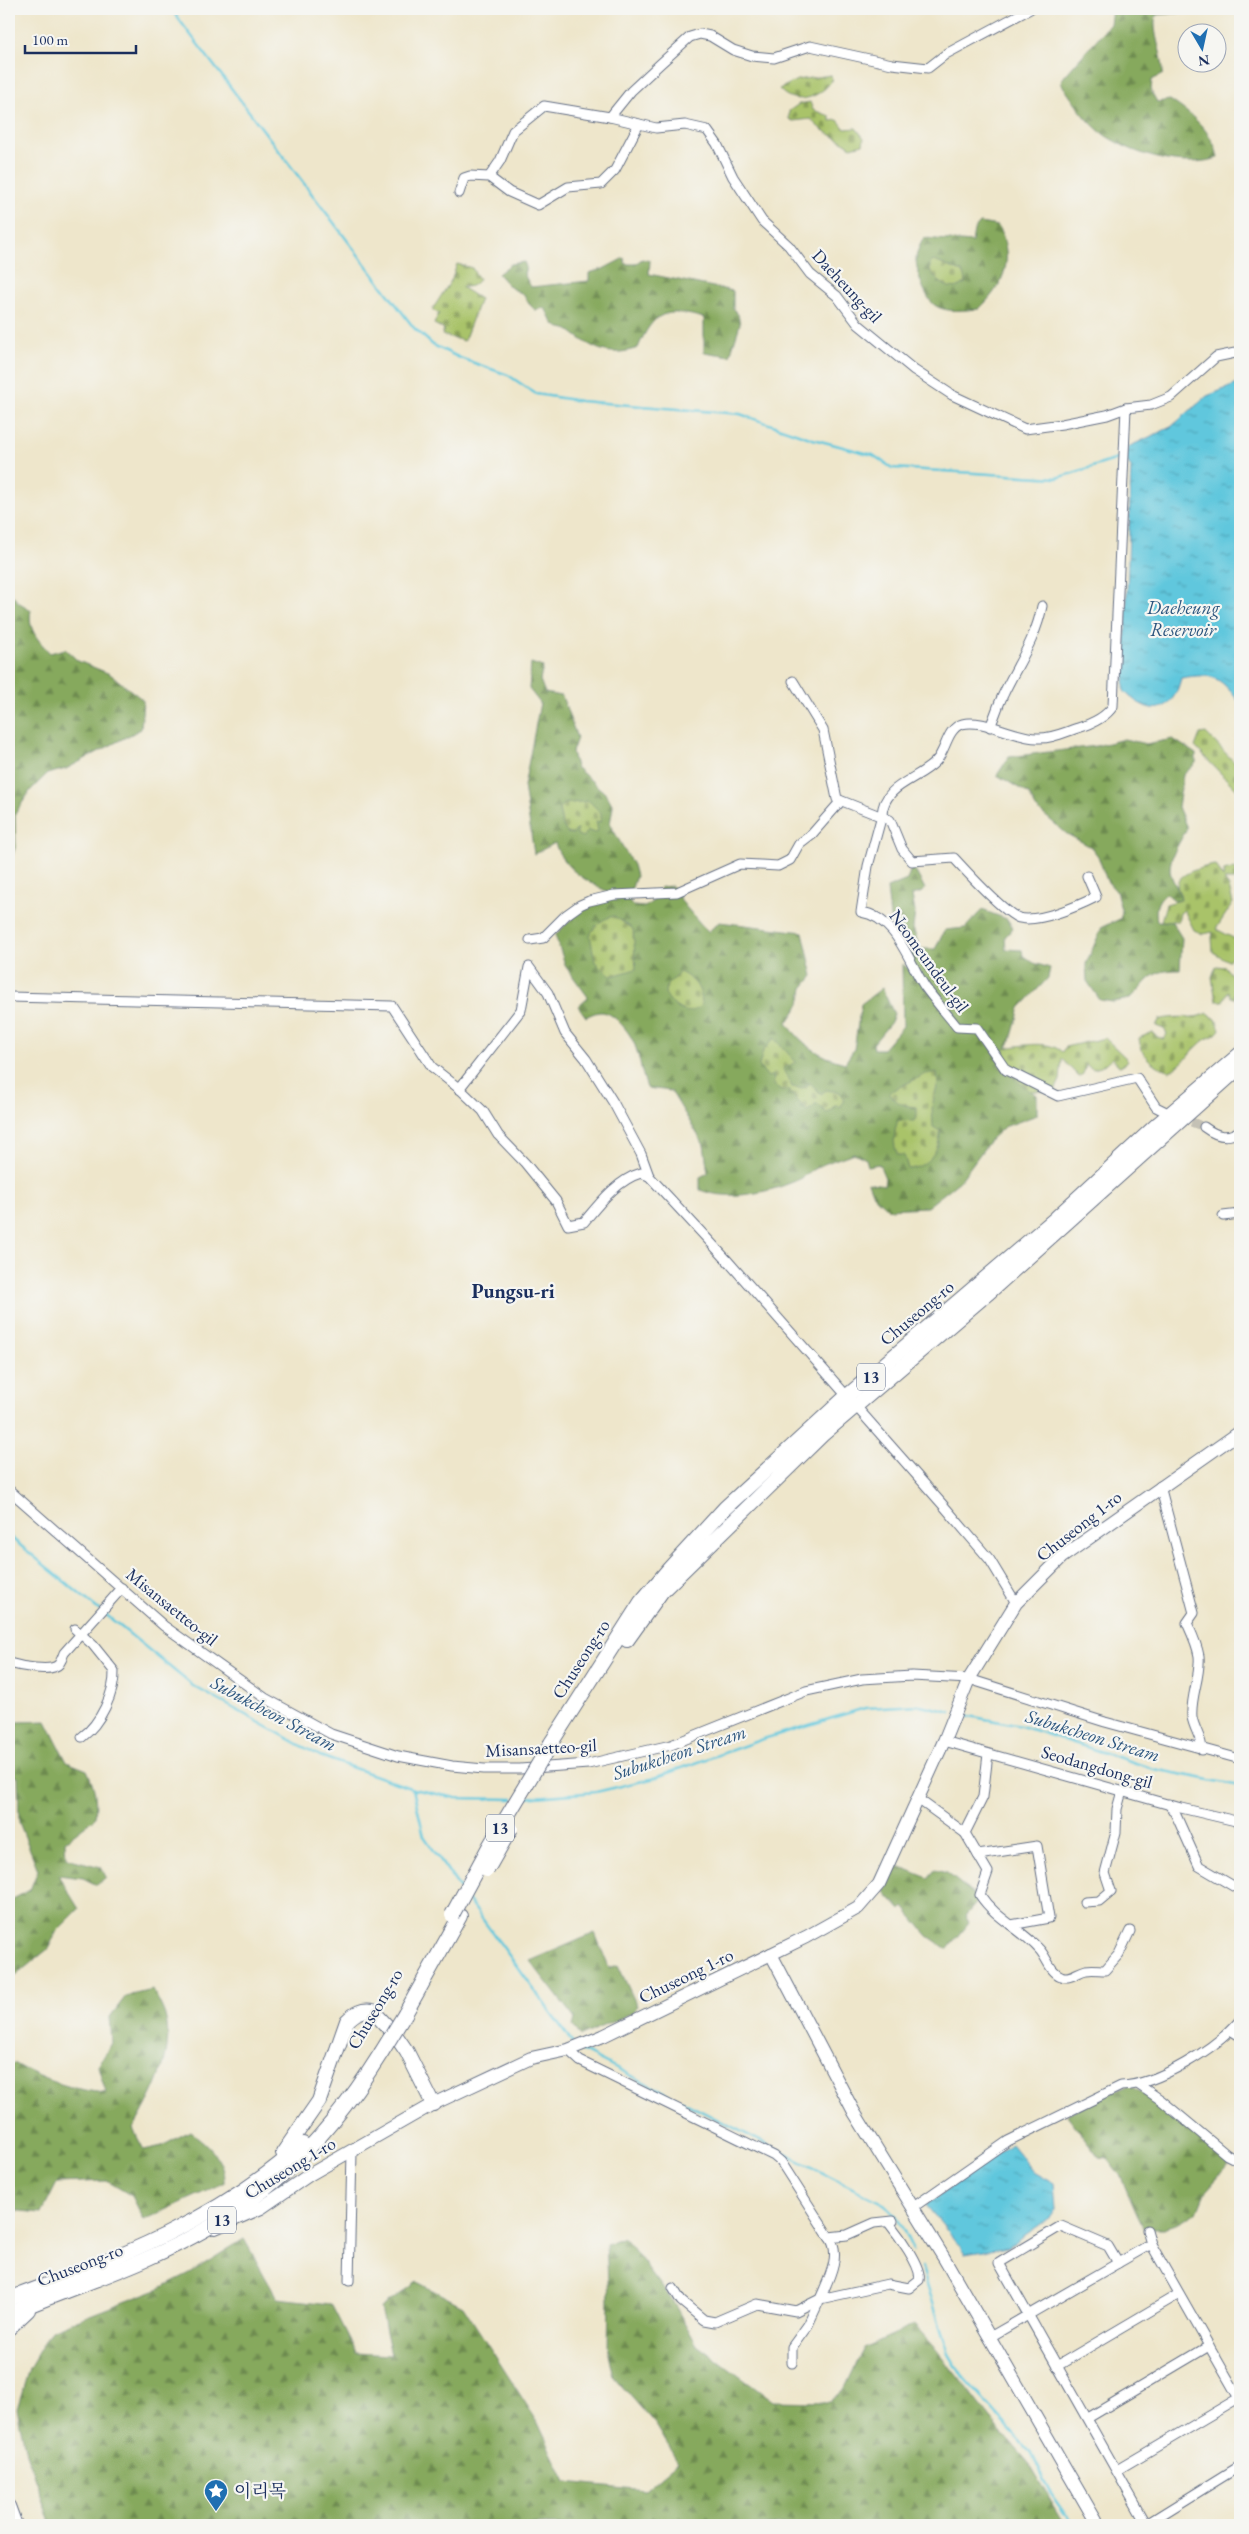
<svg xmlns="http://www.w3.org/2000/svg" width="1249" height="2534" font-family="'EB Garamond','Noto Serif KR',serif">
<defs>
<pattern id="forest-firs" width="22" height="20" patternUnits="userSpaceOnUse" patternTransform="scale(1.25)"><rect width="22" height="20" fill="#86a95d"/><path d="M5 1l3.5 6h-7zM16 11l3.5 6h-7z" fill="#6d8a50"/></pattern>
<pattern id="cemetery-stones" width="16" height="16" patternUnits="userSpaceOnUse" patternTransform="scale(1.25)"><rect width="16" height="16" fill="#a9c369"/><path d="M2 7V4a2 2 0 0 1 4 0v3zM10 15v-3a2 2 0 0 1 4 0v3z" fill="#899f5a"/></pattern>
<pattern id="water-ripples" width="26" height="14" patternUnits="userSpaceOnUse" patternTransform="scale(1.25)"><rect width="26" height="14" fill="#60c7dd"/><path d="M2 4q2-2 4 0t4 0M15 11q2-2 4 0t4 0" fill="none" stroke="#4ea2b6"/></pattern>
</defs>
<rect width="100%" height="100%" fill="#f6f6f2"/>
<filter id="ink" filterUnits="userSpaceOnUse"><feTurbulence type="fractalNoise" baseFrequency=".02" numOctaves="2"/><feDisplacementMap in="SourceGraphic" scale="10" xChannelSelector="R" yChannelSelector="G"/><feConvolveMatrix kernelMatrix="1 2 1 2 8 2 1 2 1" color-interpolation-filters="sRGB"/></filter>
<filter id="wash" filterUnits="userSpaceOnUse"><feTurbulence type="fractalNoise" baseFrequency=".0096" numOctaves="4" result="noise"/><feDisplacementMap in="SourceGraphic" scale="20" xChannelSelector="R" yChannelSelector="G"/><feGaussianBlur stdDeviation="1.12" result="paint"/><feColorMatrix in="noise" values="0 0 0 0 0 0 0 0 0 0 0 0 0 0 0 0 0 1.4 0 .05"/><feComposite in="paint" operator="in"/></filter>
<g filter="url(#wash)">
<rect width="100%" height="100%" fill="#eee6cb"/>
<!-- forest -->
<g fill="url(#forest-firs)" stroke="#506c5e">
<path d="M1112 9H1184L1179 13 1156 15C1151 33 1164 54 1163 74L1152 80 1151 91 1157 102 1170 100C1191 114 1214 132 1218 158 1183 169 1137 156 1106 136 1087 123 1074 102 1061 83L1062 79 1110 24Z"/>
<path d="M980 223 998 226C1015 259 1005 284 979 309 966 310 947 313 936 306 925 299 917 273 916 260 916 252 920 245 924 238L972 242 974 230Z"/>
<path d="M624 258 626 264H635L642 259 650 261 649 274 733 291V309L738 314 740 324 730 356 704 352V318C666 308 654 310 638 348 609 358 593 349 570 331 566 328 559 329 555 325 551 321 548 313 545 308L535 310 529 304 523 294 511 288 498 274 511 264 524 262 526 267 524 274 531 287 589 281V273L603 269Z"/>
<path d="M9 591 18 602 31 610C27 629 38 640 50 653L65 649 78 661 110 674 143 700 141 729 66 769 47 774 30 791 15 814 16 846 9 865Z"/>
<path d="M531 663 543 667 540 680 545 693 562 696 577 738 572 752 576 767 607 795 613 806 610 824 633 865 636 876 628 899 633 906 645 907 654 900 661 887 672 886 685 906 708 932 719 922 803 932 813 976 803 988 800 1004 787 1023C801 1044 820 1057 845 1063L854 1049 861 1004 882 988 894 1014 891 1022 873 1044 874 1049H883L903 1026 902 964 912 971 911 954 902 935 897 936 891 927 887 888 907 880 912 865 925 889 923 892 912 895 915 912 913 928 920 949H935L945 930 965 928 982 910 1007 919 1013 928 1005 937 1006 949 1022 950 1023 956 1034 963 1050 968 1048 978 1020 1008 1011 1040 997 1065 1037 1095V1115L1004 1127 991 1139 960 1181 927 1207 888 1209 873 1195 868 1182 884 1185 885 1178 879 1164 868 1166 866 1159 854 1153C841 1158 826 1162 814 1169 810 1171 806 1175 802 1178 773 1192 730 1202 700 1190V1177L708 1173 704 1145 671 1091 647 1088C637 1061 641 1042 617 1020 606 1010 599 1010 586 1017L578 1006 588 997 566 967 555 935 581 910 608 901V892C585 880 563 869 555 843L534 854 524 786 540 703 529 689Z"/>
<path d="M1124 739 1146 744 1173 739 1196 754V763L1183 775 1178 807 1187 828C1181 841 1169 856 1170 871 1172 882 1180 890 1181 901L1174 900 1166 893C1156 901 1155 909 1157 921L1172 922 1182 938 1180 970C1149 970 1150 980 1130 999L1113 1002 1100 1000 1087 981 1086 964 1102 927 1120 919 1122 913 1116 891 1107 881 1098 856 1091 847 1067 834 1036 808 1029 794 997 775 1009 757 1096 746Z"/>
<path d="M9 1715 18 1722 46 1721 67 1762 87 1770C95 1787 97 1799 95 1818L65 1841 66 1858 101 1867 106 1877 97 1885 83 1878 58 1875 79 1909 57 1931 48 1949 11 1979H9V1901L30 1890 38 1870 19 1822 18 1777 9 1775Z"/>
<polygon points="896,1865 928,1878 935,1870 947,1873 980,1899 965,1916 969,1922 947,1949 928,1936 904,1907 901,1910 885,1892"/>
<polygon points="595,1933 609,1968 618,1965 637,2006 634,2012 581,2036 573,2026 575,2019 530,1961"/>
<path d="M153 1990C157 1998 162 2006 165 2015 176 2054 152 2096 133 2129L144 2150 162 2146 190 2131C208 2145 225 2159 224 2183L144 2220 132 2196 107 2181 57 2183 42 2213 9 2210V2066L14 2063C43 2080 72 2090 106 2093L98 2066 112 2043 110 2017 126 1996Z"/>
<path d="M1127 2085C1154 2096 1211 2141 1230 2163L1206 2190 1197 2212 1176 2224 1164 2228H1143L1120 2175 1107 2158 1099 2157 1067 2115Z"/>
<polygon points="625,2238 672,2300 697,2345 773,2401 829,2402 845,2388 864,2348 914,2325 933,2345 990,2418 1027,2461 1065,2525 51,2525 26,2453 17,2409 29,2368 51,2330 160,2288 190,2273 244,2239 277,2298 331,2304 356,2353 391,2355 381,2308 417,2282 463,2306 537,2421 566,2482 645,2490 678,2462 656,2425 614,2377 608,2348 609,2299 606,2245"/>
</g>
<!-- cemetery -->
<g fill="url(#cemetery-stones)" stroke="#627964">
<path d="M831 75 832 80C821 98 794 107 779 89L797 80Z"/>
<path d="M810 102 813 110 830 116V121L838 120 845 129 856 128 864 138 863 144 851 147C838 137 820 132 811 119L793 121 789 119V111L799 104Z"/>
<path d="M934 261 962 272 966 282C952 295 939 283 930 271V263Z"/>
<path d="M457 264 472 268 479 279C474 287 469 287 461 287L480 299 464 341 442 335 444 329 434 324 439 313 432 310 452 279Z"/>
<polygon points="1206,733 1240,768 1240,790 1237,790 1195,747 1200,734"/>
<polygon points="589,801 601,813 601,822 596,821 598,831 594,833 587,830 583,837 577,835 577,829 573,834 567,833 562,824 559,809 563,804"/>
<path d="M1216 865 1223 878 1224 871 1235 868 1239 873 1236 880H1224L1229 887 1233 903 1216 929 1239 941V948L1228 961 1213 952 1212 938 1213 932 1203 934 1194 930 1184 910 1180 913 1178 921H1161L1166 904 1181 900C1181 895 1177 889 1177 885 1178 872 1207 866 1216 865Z"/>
<path d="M614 916 633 929 636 969 612 976 595 962 590 935C596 924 602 919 614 916Z"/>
<polygon points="1216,966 1225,967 1240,985 1240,1000 1231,997 1228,991 1223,1001 1216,1001 1212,977"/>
<path d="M680 972C695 980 701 987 702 1004 689 1020 673 1008 665 993L666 986Z"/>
<path d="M1207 1013 1216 1019 1220 1029C1215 1038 1209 1036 1202 1042 1190 1052 1184 1064 1170 1071 1152 1065 1141 1057 1139 1038L1153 1032 1157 1037 1164 1039 1167 1034 1164 1029 1156 1026 1159 1020C1176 1014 1194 1021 1207 1013Z"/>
<polygon points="774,1038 796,1062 783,1069 792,1087 801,1088 810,1083 821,1094 826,1090 840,1092 844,1099 841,1107 837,1105 833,1107 832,1111 827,1113 816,1103 814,1107 807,1111 788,1090 781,1090 774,1085 773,1075 768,1077 759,1066 763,1051"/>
<path d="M1105 1038 1128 1060 1124 1065 1119 1066 1112 1058 1101 1067 1093 1069 1086 1065 1083 1074 1079 1077 1062 1059 1060 1080 1055 1091H1030L997 1065 1006 1048C1022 1045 1050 1040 1062 1052L1065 1047Z"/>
<path d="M937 1072 938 1083 932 1106 933 1127 940 1131C941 1149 927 1168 908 1169L904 1155H898C892 1144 894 1132 898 1120L914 1121 917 1116V1107C903 1106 897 1104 889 1092L926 1074Z"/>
</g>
<!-- water -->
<g fill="url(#water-ripples)" stroke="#3e7b9e">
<path d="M1240 383V703C1220 678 1215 672 1181 678 1172 716 1149 716 1124 691L1131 467 1127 461 1128 447 1171 427 1207 396Z"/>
<polygon points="1011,2144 1033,2171 1054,2183 1056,2209 1051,2217 1008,2247 966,2254 926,2205"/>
</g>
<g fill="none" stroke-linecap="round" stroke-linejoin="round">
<!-- stream -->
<g stroke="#60c7dd" stroke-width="2.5">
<polyline points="171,9 414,328 433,345 460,358 508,375 536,394 580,401 740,414 813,439 873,455 892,468 1057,478 1121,458"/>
<polyline points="9,1536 99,1610"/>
<polyline points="104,1613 193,1686 320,1756 413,1789 456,1798 513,1799"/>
<polyline points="959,1714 1021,1726 1154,1769 1240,1786"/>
<polyline points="413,1789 424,1836 461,1890"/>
<polyline points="523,1798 596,1792 651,1779 760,1740 865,1708 920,1705 951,1712"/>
<polyline points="467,1898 573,2043"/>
<polyline points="581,2050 884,2204 897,2217 913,2250"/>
<polyline points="922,2268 949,2354 964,2379 1030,2451 1049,2491 1073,2525"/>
</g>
</g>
</g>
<g filter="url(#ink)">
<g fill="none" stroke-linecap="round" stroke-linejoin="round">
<!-- street-tunnel -->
<polyline stroke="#c4c1b5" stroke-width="9" stroke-dasharray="9 4.5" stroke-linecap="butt" points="1179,1117 1204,1127"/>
<!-- street casing -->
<g stroke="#656f84" stroke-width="11">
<g id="street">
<polyline points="610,117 631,91 660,64 690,37 700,34 710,36 733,50 752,56 774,58 810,46 892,64 928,68 946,54 1030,9"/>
<polyline points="489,177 500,161 513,131 544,106 610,117 656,128 685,125 707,130 717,144 733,177 762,221 789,246 810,274 837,296 858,324 914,370 952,395 1025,429 1062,424 1107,415 1126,408 1151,405 1171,397 1216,357 1240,352"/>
<polyline points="459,193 464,178 470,176 489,177 509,192 538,205 568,187 601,184 615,170 639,124"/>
<path d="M1126 408 1113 706C1106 717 1091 724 1078 728 1065 732 1051 739 1037 738 1016 738 982 718 962 724 947 728 946 751 936 761 919 780 883 784 882 815L868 866 861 912C896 917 908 961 925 987 935 1001 947 1014 957 1027L977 1028 1006 1070 1058 1096 1137 1078 1156 1107 1164 1111"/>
<path d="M793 681 823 730 837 799 890 820 902 849 912 861 954 858C966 871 1004 913 1019 918 1039 923 1078 906 1096 897L1087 876"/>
<path d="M990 727C995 716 998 705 1003 695 1017 665 1036 639 1042 606"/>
<polyline points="530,940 543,938 566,915 580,905 589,901 614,895 677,892 740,864 778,866 790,860 799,844 812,834 841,801"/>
<path d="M9 997 392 1006 432 1067 461 1090 483 1111 498 1135 525 1163 556 1201 568 1225 584 1222C599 1204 617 1180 641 1173L649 1176 726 1259 943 1505 990 1560 1016 1603"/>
<polyline points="459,1089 521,1010 529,967 548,993 565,1033 586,1059 613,1102 641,1154 649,1176"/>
<path d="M1204 1127C1216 1136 1228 1140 1240 1130"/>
<polyline points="1223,1216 1240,1214"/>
<path d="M1160 1486 1194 1613 1187 1623C1192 1634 1197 1644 1199 1656 1201 1676 1190 1697 1192 1717 1194 1729 1202 1738 1202 1750"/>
<polyline points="9,1490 164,1626 265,1698 331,1734 398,1756 452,1766 484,1769 520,1769 588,1764 671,1745 806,1691 862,1679 912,1676 969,1679 1105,1722 1240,1759"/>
<path d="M75 1629 93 1645 114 1671C115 1693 100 1724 82 1737"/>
<path d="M9 1663C19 1666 52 1673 59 1664 61 1661 63 1656 64 1653L122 1588"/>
<polyline points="944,1741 1181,1808 1240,1822"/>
<path d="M918 1799 965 1833 988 1872 980 1895C995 1918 1021 1929 1039 1949 1047 1957 1049 1971 1061 1976 1070 1980 1077 1972 1086 1970 1092 1969 1099 1970 1105 1970L1119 1954 1130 1931"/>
<polyline points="1169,1804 1176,1815 1199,1866 1240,1890"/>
<polyline points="965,1833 983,1797 988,1754"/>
<polyline points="978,1855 1037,1846 1049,1918 1011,1925"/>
<polyline points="1084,1902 1099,1901 1111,1891 1105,1873 1116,1832 1117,1809 1122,1791"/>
<polyline points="1232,2031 1240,2036"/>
<polyline points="568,2050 580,2061 774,2156 781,2162 829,2237 847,2235 874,2223 893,2221"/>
<polyline points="1139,2085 1161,2100 1227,2155 1235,2159 1240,2153"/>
<path d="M912 2208 1008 2141 1121 2086C1157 2085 1217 2048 1240 2020"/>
<polyline points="1147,2230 1151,2244 1240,2400"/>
<polyline points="349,2281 352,2152"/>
<path d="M673 2288 681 2301 704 2320 715 2322 757 2304 796 2311 820 2299C827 2282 843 2254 829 2237"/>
<polyline points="990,2337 1118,2263"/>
<path d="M792 2363V2347L808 2325 820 2299 888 2284 909 2288 919 2280C923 2268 897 2233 889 2223"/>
<polyline points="1057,2366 1179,2294"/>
<polyline points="1088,2418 1209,2346"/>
<polyline points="1117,2470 1239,2398"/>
<polyline points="1145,2525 1240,2466"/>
<polyline points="1147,2525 999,2263 1061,2226 1108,2246 1118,2263 1151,2244"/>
</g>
</g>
<!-- secondary casing -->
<g stroke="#656f84" stroke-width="14">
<g id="secondary">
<polyline points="771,1954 854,2112 944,2258 1098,2525"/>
<polyline points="215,2228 261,2208 309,2175 433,2104 531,2058 568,2050 603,2036 806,1937 858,1908 879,1884 944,1741 969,1679 1016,1603 1062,1557 1240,1432"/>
<polyline points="9,2506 16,2525"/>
</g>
</g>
<!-- primary casing -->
<g stroke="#656f84" stroke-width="16">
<g id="primary">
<polyline points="627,1640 662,1591 822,1435 987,1294 1240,1067"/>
<polyline points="551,1743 641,1602 669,1569 725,1508 847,1396 1056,1218 1159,1123 1240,1054"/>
<polyline points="405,2014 460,1916"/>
<path d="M283 2153 319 2101 347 2021C355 2013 362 2009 373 2011L396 2036 407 2052 433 2104"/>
<path d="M9 2299C113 2260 219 2221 303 2144"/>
<path d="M9 2314C54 2294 101 2279 146 2259 255 2212 319 2152 381 2053"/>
<polyline points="9,2328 28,2310"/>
</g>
</g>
<!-- street -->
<use href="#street" stroke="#fff" stroke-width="9"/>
<!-- secondary -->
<use href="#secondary" stroke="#fff" stroke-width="12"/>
<!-- primary -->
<use href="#primary" stroke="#fff" stroke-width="14"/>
<!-- primary-bridge casing -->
<g stroke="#656f84" stroke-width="16" stroke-linecap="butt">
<g id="primary-bridge">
<polyline points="487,1870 511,1828"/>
<polyline points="452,1915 490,1845 551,1743"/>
<polyline points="381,2053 405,2014"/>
</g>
</g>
<!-- primary-bridge -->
<use href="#primary-bridge" stroke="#fff" stroke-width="14"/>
</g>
</g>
<!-- icons -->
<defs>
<g id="sight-pin" transform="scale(1.25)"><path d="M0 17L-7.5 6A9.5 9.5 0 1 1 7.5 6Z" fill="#1f6fb2" stroke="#f6f6f2"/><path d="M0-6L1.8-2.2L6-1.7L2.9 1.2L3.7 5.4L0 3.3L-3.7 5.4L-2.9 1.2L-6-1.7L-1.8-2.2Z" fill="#fff"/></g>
</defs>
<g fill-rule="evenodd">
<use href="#sight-pin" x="216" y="2491"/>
</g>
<g text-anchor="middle" stroke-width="4.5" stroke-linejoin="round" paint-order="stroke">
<!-- shield labels -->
<g fill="#f6f6f2" stroke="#5d6b8a" stroke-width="1">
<rect x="857" y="1363.5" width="28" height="27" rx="4"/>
<rect x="486" y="1814.5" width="28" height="27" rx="4"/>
<rect x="208" y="2206.5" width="28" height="27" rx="4"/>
</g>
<g font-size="16" font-weight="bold" fill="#1b2f5e">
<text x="871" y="1383">13</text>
<text x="500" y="1834">13</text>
<text x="222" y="2226">13</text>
</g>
<!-- street labels -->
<g font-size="18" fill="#1b2f5e" stroke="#f6f6f2">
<text transform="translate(847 286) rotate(47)" y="6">Daeheung-gil</text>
<text transform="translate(929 961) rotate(54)" y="6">Neomeundeul-gil</text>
<text transform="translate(917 1313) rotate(-40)" y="6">Chuseong-ro</text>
<text transform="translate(1079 1526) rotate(-38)" y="6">Chuseong 1-ro</text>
<text transform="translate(172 1607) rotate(39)" y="6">Misansaetteo-gil</text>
<text transform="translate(581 1659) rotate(-57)" y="6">Chuseong-ro</text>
<text transform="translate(541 1748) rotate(-3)" y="6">Misansaetteo-gil</text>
<text transform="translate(1097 1767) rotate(16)" y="6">Seodangdong-gil</text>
<text transform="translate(686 1976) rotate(-26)" y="6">Chuseong 1-ro</text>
<text transform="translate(375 2009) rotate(-59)" y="6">Chuseong-ro</text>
<text transform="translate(290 2168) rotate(-31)" y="6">Chuseong 1-ro</text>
<text transform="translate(80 2265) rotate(-21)" y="6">Chuseong-ro</text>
</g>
<!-- poi labels -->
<g font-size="18" fill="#1b2f5e" stroke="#f6f6f2" text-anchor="start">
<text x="234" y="2497">이리목</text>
</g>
<!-- water labels -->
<g font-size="19" font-style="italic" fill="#2c557e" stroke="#f6f6f2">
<text x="1183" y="614">Daeheung<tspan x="1183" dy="22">Reservoir</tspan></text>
<text transform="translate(274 1713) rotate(28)" y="7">Subukcheon Stream</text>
<text transform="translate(1093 1735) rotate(17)" y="7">Subukcheon Stream</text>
<text transform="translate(679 1752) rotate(-18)" y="7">Subukcheon Stream</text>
</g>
<!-- quarter labels -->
<g font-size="20" font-weight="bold" fill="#1b2f5e" stroke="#f6f6f2">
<text x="513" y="1298">Pungsu-ri</text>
</g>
</g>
<!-- margin -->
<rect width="1249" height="2534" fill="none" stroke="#f6f6f2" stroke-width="30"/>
<!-- north arrow -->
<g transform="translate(1202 48) rotate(171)"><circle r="24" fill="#f6f6f2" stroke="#9ea6b7"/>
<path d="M0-4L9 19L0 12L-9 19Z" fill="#1f6fb2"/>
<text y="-8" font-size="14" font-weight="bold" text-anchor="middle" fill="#1b2f5e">N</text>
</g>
<!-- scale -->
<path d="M25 45v8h111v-8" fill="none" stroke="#1b2f5e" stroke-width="2.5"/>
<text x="32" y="45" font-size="15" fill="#1b2f5e" stroke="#f6f6f2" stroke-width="4" paint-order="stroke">100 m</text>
</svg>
